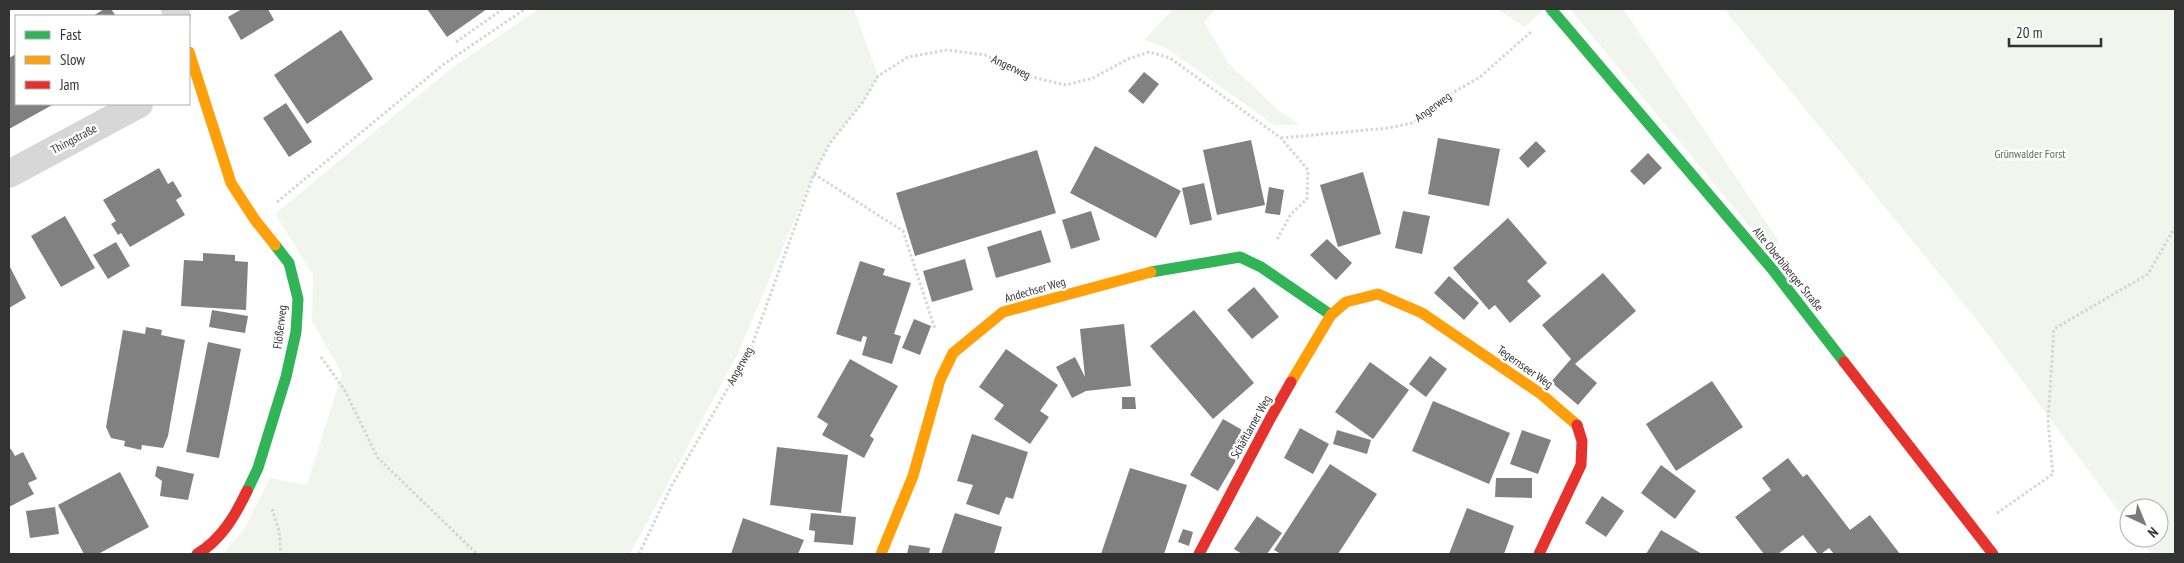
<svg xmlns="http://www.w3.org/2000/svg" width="2184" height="563" font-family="'PT Sans Narrow',sans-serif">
<rect width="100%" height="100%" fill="#fff"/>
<!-- green -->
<g fill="#f1f5ed">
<polygon points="538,9 854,9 878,76 863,102 830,143 814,174 738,353 630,554 223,554 245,528 270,478 307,485 342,374 312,321 313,275 275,214 448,71"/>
<polygon points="1173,9 1216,9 1204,22 1229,64 1278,110 1300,125 1274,125 1168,49 1144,40"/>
<polygon points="1496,9 1545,9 1525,27"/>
<polygon points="1570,9 1622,9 1624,10 1778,240 1779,262"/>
<polygon points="1724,9 2175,9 2175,554 2151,554 2139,538 2159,538 2159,508 2129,508 2129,525 1980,324"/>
</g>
<!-- building -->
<g fill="#818181">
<polygon points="104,9 111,9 116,16 93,16"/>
<polygon points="242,9 268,9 274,20 241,40 228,17"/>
<polygon points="427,9 487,9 447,37"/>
<polygon points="341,30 373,79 307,124 274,75"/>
<polygon points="16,54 16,104 54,104 9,129 9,58"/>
<polygon points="1144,72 1159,84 1143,104 1128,91"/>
<polygon points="286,103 312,142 289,157 263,118"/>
<polygon points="1438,138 1500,149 1489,206 1428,194"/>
<polygon points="1251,140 1265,205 1217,215 1203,150"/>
<polygon points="1536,141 1546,151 1528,168 1519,158"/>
<polygon points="1095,146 1181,191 1156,238 1070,193"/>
<polygon points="1037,150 1056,213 915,256 896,193"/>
<polygon points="1648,153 1662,168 1644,185 1630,171"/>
<polygon points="159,168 168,184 173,181 182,196 176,200 185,215 130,247 121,233 118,235 111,224 116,221 103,200"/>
<polygon points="1363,172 1381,234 1338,247 1320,185"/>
<polygon points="1204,183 1212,220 1190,225 1182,188"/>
<polygon points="1269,187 1284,190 1280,215 1265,213"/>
<polygon points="1091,211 1100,240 1071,249 1062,220"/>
<polygon points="1403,211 1430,216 1422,254 1395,248"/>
<polygon points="65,216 95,268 61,287 31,236"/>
<polygon points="1508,218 1547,263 1527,281 1541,296 1510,323 1495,305 1489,310 1453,268"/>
<polygon points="1041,230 1051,262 996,278 987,247"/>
<polygon points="1327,239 1352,263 1336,280 1310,255"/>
<polygon points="116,242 130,266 108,279 93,255"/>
<polygon points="203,253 235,255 235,261 248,262 246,310 181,306 184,260 203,261"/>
<polygon points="965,259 973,290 932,302 923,271"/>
<polygon points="860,261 885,269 883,275 911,283 894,334 901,336 892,364 862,355 867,337 863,336 861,342 836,334"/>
<polygon points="9,265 26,298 9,308"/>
<polygon points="1603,273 1636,311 1575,364 1597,383 1578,405 1551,382 1571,359 1542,325"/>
<polygon points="1449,276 1479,303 1464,320 1434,293"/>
<polygon points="1254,287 1279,317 1252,339 1227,310"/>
<polygon points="212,310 248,316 245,333 209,327"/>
<polygon points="1194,310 1254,383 1213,419 1150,346"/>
<polygon points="914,319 931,326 920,355 902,348"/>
<polygon points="1124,324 1131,386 1086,391 1072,398 1056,367 1075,357 1085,377 1080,329"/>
<polygon points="146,327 162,330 161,335 185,340 168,436 163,448 142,445 141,450 124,446 125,441 111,438 106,427 123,330 145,334"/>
<polygon points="208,342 241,349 219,458 186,452"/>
<polygon points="1006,349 1058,385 1040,411 1049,417 1030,444 994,419 1004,405 979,387"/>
<polygon points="1430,356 1447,369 1426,397 1409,384"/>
<polygon points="850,359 898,386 870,436 874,439 864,458 822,435 828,424 817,417"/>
<polygon points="1370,362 1409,390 1373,439 1335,412"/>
<polygon points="1712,381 1743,427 1676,471 1646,424"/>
<polygon points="1122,397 1135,397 1136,409 1122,409"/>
<polygon points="1433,401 1510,433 1489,484 1412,451"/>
<polygon points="1223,419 1251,435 1218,491 1190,475"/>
<polygon points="1300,428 1329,444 1313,474 1284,458"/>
<polygon points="1337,430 1371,440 1367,454 1333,444"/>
<polygon points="1522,430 1551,440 1538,474 1510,464"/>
<polygon points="972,434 1028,452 1013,499 1006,497 999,515 966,504 973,485 957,481"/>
<polygon points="777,447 848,455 841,513 770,505"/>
<polygon points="11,449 15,456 23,452 37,479 28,483 34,494 9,507 9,450"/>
<polygon points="1788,458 1803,477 1807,474 1850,530 1870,515 1900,554 1834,554 1829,548 1821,554 1818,554 1803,535 1778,554 1764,554 1735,517 1771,490 1762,478"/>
<polygon points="1330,464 1377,494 1338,554 1281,554 1274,550"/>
<polygon points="1661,465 1696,491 1675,519 1641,493"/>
<polygon points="157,466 194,474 188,500 160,496 162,481 155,476"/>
<polygon points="1130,468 1187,485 1164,554 1101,554"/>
<polygon points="120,472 149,527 98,554 84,554 58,505"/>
<polygon points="1496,478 1532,478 1532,498 1495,497"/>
<polygon points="1602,496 1624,511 1606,537 1585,523"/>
<polygon points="55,507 59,534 30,538 26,511"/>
<polygon points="1467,508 1514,526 1504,554 1449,554"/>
<polygon points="811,513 856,517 853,545 814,542 815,531 809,530"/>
<polygon points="955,513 1002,527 994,554 941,554"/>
<polygon points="1257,516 1282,533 1267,554 1242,554 1234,549"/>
<polygon points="743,518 804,540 798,554 731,554"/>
<polygon points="1183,529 1193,532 1189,546 1178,542"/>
<polygon points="1661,530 1702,554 1646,554"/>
<polygon points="909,545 930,548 929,554 907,554"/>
</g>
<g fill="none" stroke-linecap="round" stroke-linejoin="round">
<!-- path -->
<g stroke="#d6d6d6" stroke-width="3" stroke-dasharray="2.5 2.5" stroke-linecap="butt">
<polyline points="456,42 503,9"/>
<polyline points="1281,138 1388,128 1413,123 1435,103 1480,77 1532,31"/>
<polyline points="814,174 903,231 935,329"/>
<polyline points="277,202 444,64 525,9"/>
<polyline points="321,357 344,389 378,458 477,554"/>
<polyline points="272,509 279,531 281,554"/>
<polyline points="1997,513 2053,474 2048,421 2054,329 2148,274 2175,227"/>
<polyline points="639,554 672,485 751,348 814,174 830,143 863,102 878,76 908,57 947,50 985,55 1032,77 1066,85 1093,78 1128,59 1149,52 1170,58 1281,138 1308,170 1307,199 1291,214 1276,241"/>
</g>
<!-- street -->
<g stroke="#d7d7d7" stroke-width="28">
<polyline points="175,9 177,16"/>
<polyline points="9,174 139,104"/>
</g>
<!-- fast -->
<g stroke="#30b455" stroke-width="11">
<polyline points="1551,9 1772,269 1844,362"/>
<polyline points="1151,272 1240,257 1261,267 1331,315"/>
<polyline points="247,491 258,468 286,377 296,332 298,299 289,263 275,245"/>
</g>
<!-- slow -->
<g stroke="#ff9f0a" stroke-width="11">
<polyline points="189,52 231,183 255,220 275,245"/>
<polyline points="1291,382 1331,315 1346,302 1378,294 1422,313 1541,394 1577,425"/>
<polyline points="881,554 913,476 940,380 953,353 1003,312 1151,272"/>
</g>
<!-- jam -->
<g stroke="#e5322d" stroke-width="11">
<polyline points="1844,362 1993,554"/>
<path d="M197 554C221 540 235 516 247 491"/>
<polyline points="1199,554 1270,419 1291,382"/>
<polyline points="1539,554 1581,465 1582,441 1577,425"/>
</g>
</g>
<g text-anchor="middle" stroke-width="5" stroke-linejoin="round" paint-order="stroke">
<!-- street labels -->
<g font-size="12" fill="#333" stroke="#fff">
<text transform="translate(1011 67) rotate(25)" y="4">Angerweg</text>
<text transform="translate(1433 107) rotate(-36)" y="4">Angerweg</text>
<text transform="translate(74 139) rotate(-28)" y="4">Thingstraße</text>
<text transform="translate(1788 269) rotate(51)" y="4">Alte Oberbiberger Straße</text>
<text transform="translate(1035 290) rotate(-16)" y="4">Andechser Weg</text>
<text transform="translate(280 327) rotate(-83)" y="4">Flößerweg</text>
<text transform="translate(740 366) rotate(-61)" y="4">Angerweg</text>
<text transform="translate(1525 367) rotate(35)" y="4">Tegernseer Weg</text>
<text transform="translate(1251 427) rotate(-61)" y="4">Schäftlarner Weg</text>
</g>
<!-- park labels -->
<g font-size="12" fill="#56703f" stroke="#fff">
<text x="2030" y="158">Grünwalder Forst</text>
</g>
</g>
<!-- border -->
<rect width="2184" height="563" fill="none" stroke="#333333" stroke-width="20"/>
<!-- legend -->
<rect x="15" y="15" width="175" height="90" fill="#ffffff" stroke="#adadad"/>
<rect x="25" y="31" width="25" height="8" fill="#30b455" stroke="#adadad"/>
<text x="60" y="40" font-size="15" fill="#333333">Fast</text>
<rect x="25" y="56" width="25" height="8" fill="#ff9f0a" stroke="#adadad"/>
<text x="60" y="65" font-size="15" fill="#333333">Slow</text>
<rect x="25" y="81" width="25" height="8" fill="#e5322d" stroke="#adadad"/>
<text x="60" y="90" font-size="15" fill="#333333">Jam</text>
<!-- north arrow -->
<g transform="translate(2144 523) rotate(136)"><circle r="24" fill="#ffffff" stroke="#adadad"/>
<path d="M0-4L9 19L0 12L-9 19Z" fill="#7a7a7a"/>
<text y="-8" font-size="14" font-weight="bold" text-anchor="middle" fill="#333333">N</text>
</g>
<!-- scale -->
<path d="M2009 38v8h92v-8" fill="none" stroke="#333333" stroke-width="2.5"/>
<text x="2016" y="38" font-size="15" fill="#333333" stroke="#ffffff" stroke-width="4" paint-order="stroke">20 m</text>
</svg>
